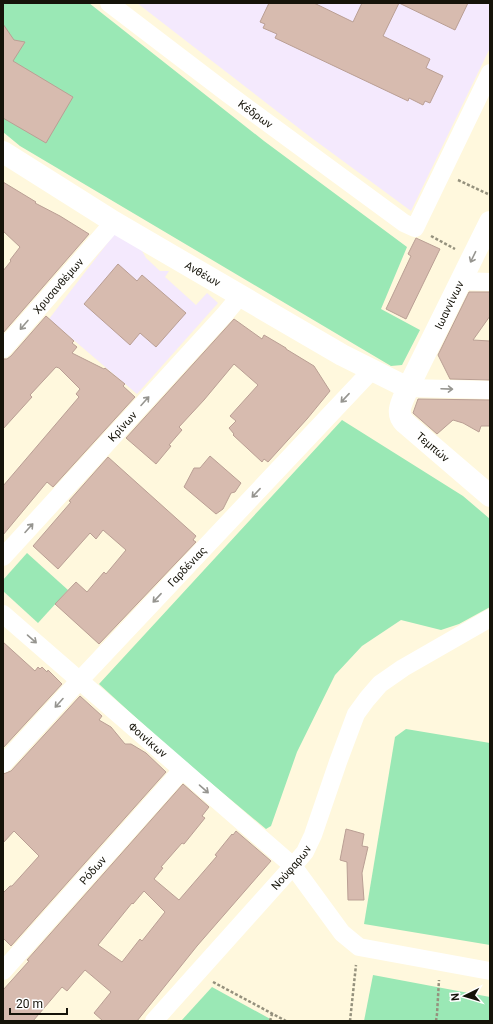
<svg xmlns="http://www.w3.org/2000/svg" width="493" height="1024" font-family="Roboto,sans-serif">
<rect width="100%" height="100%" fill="#fff8dd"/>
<!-- education -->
<g fill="#f4e9fd">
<polygon points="137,3 490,3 490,48 411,211 309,136"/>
<polygon points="116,232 141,249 146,258 160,271 169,271 165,277 196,305 207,293 218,303 137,394 49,319"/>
</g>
<!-- green -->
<g fill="#9ae8b5">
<polygon points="3,3 89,3 264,141 407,247 381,309 420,330 402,365 391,366 20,146 3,132"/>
<polygon points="342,420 463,496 490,519 490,607 459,624 441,630 401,620 362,646 335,675 297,752 271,826 266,829 169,748 99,684"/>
<polygon points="27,553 68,590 38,623 3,591 3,580"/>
<polygon points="406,729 490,743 490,945 364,924 395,737"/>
<polygon points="373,975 490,997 490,1021 364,1021"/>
<polygon points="212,987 274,1021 181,1021"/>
</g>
<!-- building -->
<g fill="#d7bbaf" stroke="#ba9f94" fill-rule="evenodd">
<polygon points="269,3 314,3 353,22 362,3 468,3 455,30 399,3 383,36 430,59 426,68 443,76 430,103 425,101 423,105 409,98 408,101 275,38 277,34 263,28 265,24 260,22"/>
<polygon points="3,24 14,40 25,42 13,61 73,97 46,143 3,118"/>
<polygon points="3,182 36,202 35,203 60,216 89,234 3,333 3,271 11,261 10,260 20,247 3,231"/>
<polygon points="416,238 440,249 406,319 386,309 411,256 408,254"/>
<polygon points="118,264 137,281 142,275 186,313 156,347 140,333 130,345 84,304"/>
<polygon points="469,292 490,292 490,316 473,340 490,341 490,380 450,379 438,355"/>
<polygon points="46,316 74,341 72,343 77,347 72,353 104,369 105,368 125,384 123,386 135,397 53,487 47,482 3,535 3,486 79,397 76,394 80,389 59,368 56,367 30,395 32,397 3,429 3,359 7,359 11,356"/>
<polygon points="234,319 262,339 264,335 286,348 286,349 314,366 330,391 307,419 268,462 264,459 262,462 233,435 234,434 229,428 236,421 230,416 258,385 234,364 204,400 179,427 182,430 169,445 171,446 156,464 126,438"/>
<polygon points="418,399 490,400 490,426 481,426 479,432 463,423 453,420 437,434 413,413"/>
<polygon points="210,456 241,483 235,492 231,493 223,509 216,514 184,487 194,468 200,468"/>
<polygon points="108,457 196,536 193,540 196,542 99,644 55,604 76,582 87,592 104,572 106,574 126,550 103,530 96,539 90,533 58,569 33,546 71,502 69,501"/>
<polygon points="3,642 35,671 38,667 40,669 42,667 47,672 48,670 62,684 3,748"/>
<polygon points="80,696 102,716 99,720 111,727 125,744 131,744 146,753 166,772 11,946 3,938 3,893 10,886 12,886 39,856 14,831 3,843 3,774 11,771"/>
<path d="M183 784 209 807 202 816 205 818 184 844 182 843 161 867 163 868 154 879 179 900 217 856 215 855 232 834 233 835 236 831 271 861 197 946 137 1021H103L94 1013 111 992 85 970 67 991 62 987 33 1021H3V990L29 961 27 960ZM144 891 165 912 142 941 140 939 122 962 98 945 132 903 133 904Z"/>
<polygon points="346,829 364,834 362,846 368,847 362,873 364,900 348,900 347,862 340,860"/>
</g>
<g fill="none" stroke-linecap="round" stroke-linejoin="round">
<!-- path -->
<g stroke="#95917d" stroke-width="2.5" stroke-dasharray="3 2" stroke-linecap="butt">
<polyline points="458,180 490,195"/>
<polyline points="431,236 455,249"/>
<polyline points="213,982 286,1021"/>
<polyline points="270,1021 272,1014"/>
<polyline points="350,1021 356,965"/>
<polyline points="436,1021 437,1014 439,980"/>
</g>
<!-- street -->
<g stroke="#fff" stroke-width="18">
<path id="s1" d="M109 3 227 93 404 223 415 228 490 73"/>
<polyline points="461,281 490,282"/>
<path id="s2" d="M3 349 114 222"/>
<polyline points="408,388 490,390"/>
<path id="s3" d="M3 557 225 314 240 296"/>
<path id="s4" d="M3 614 293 866 342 933 359 947 490 971"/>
<path id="s5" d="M3 764 79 681 372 370"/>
<path id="s6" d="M3 971 182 770"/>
<path id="s7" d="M154 1021 293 866 305 852 313 835 338 762 356 714 367 699 380 684 403 668 490 618"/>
</g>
<!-- secondary -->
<g stroke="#fff" stroke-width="22">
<path id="s8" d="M3 152 114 222 342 355 408 388"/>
<path id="s9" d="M490 222 408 388C403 400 394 413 405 423L490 496"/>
</g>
</g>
<!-- one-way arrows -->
<defs><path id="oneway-shaft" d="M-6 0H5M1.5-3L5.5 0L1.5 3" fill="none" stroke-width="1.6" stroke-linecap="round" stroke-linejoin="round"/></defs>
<g stroke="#969590">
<use href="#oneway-shaft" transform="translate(473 257) rotate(116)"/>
<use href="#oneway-shaft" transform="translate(24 325) rotate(131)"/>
<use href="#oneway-shaft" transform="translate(447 389) rotate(2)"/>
<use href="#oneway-shaft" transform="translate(345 398) rotate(133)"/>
<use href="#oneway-shaft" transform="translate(145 401) rotate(-48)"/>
<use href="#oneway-shaft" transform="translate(256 493) rotate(133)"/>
<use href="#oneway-shaft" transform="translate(29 528) rotate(-48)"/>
<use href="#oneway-shaft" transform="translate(157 598) rotate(133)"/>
<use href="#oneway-shaft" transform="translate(32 639) rotate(41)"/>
<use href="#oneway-shaft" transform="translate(59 703) rotate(132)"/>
<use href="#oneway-shaft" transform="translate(204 789) rotate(41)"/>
</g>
<g text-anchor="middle" stroke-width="3" stroke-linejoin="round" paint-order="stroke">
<!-- street labels -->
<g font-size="11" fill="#151309" stroke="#fff">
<text dy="4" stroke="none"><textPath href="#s1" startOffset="184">Κέδρων</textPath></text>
<text dy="4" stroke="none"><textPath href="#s8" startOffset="234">Ανθέων</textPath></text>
<text dy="4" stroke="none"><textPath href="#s2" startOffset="84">Χρυσανθέμων</textPath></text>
<text transform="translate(449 305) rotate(-64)" y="4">Ιωαννίνων</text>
<text dy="4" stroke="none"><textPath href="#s3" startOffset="177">Κρίνων</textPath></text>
<text dy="4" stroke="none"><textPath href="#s9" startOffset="260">Τεμπών</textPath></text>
<text dy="4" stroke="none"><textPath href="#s5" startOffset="270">Γαρδένιας</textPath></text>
<text dy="4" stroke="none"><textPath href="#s4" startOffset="192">Φοινίκων</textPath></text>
<text dy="4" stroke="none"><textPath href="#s7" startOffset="206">Νούφαρων</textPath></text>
<text dy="4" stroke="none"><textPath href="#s6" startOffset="135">Ρόδων</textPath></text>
</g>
</g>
<!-- border -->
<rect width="493" height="1024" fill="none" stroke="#151309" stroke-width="8"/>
<!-- north arrow -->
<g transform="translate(465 996) rotate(265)" stroke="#ffffff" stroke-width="3" paint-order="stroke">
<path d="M0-3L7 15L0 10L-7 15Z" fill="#151309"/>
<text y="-6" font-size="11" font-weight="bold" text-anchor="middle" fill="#151309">N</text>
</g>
<!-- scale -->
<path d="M10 1008v6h57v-6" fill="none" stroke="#151309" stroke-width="2"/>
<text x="16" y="1008" font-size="12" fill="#151309" stroke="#ffffff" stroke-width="3" paint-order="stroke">20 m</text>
</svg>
